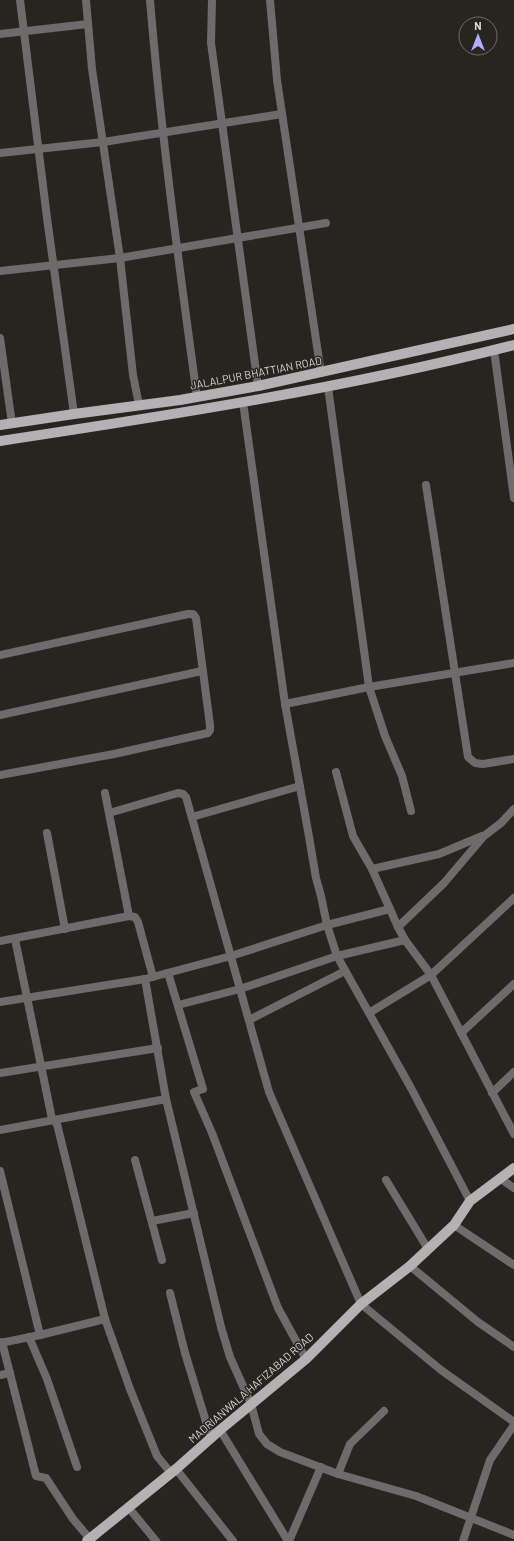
<svg xmlns="http://www.w3.org/2000/svg" width="514" height="1541" font-family="Barlow,sans-serif">
<rect width="100%" height="100%" fill="#282521"/>
<g fill="none" stroke-linecap="round" stroke-linejoin="round">
<!-- minor -->
<g stroke="#6d6b6c" stroke-width="8">
<polyline points="20,0 47,218 74,414"/>
<polyline points="86,0 92,69 120,258 133,375 139,405"/>
<path d="M150 0C161 133 179 265 197 397"/>
<polyline points="212,0 211,43 258,386"/>
<polyline points="270,0 277,80 321,373"/>
<polyline points="0,34 88,24"/>
<polyline points="0,153 103,142 282,114"/>
<polyline points="0,271 120,258 326,223"/>
<polyline points="0,338 12,424"/>
<polyline points="494,350 514,498"/>
<polyline points="328,387 369,687 385,736 402,776 411,811"/>
<polyline points="243,402 285,704 308,831 316,878 321,896 327,925 337,956 411,1088 470,1201"/>
<polyline points="426,485 468,757 475,763 483,764 514,759"/>
<polyline points="0,655 188,614 193,614 196,618 210,725 210,730 208,733 114,754 0,775"/>
<polyline points="285,704 369,687 514,663"/>
<polyline points="0,715 202,671"/>
<polyline points="336,772 353,836 372,869 398,927 405,940 431,975 514,1134"/>
<polyline points="105,793 129,916"/>
<polyline points="109,813 178,793 183,794 186,797 269,1092 361,1304 441,1370 514,1422"/>
<polyline points="192,817 300,786"/>
<polyline points="47,833 65,929"/>
<polyline points="372,869 439,854 482,836"/>
<polyline points="398,927 444,883 484,836 501,823 514,809"/>
<polyline points="15,939 52,1119 57,1124 105,1319 130,1389 157,1456 171,1473"/>
<polyline points="0,941 129,916 135,917 138,922 153,977"/>
<polyline points="168,973 203,1089 194,1092 212,1133 278,1308 306,1359"/>
<polyline points="145,979 166,1099 221,1327 230,1357 251,1404 259,1434 267,1444 280,1452 338,1474 416,1496 514,1535"/>
<polyline points="0,1002 145,979 231,956 327,925 390,909"/>
<polyline points="178,1005 240,989 337,956 405,940"/>
<polyline points="369,1013 431,975 514,898"/>
<polyline points="249,1020 345,971"/>
<polyline points="461,1033 514,984"/>
<polyline points="0,1073 158,1048"/>
<polyline points="492,1093 514,1072"/>
<polyline points="0,1130 166,1099"/>
<polyline points="135,1160 162,1260"/>
<polyline points="0,1171 40,1335"/>
<polyline points="501,1179 514,1188"/>
<polyline points="386,1180 428,1249"/>
<polyline points="152,1221 194,1213"/>
<polyline points="454,1225 514,1265"/>
<polyline points="410,1266 478,1322 514,1347"/>
<polyline points="170,1293 185,1353 211,1438"/>
<polyline points="29,1337 47,1379 77,1467"/>
<polyline points="2,1342 36,1476 46,1478 73,1519 90,1539"/>
<polyline points="0,1343 40,1335 105,1319"/>
<polyline points="0,1375 10,1373"/>
<polyline points="220,1430 288,1541"/>
<polyline points="176,1469 233,1541"/>
<polyline points="338,1474 350,1444 384,1411"/>
<polyline points="128,1507 156,1541"/>
<polyline points="289,1541 321,1467"/>
<polyline points="463,1541 490,1460 514,1425"/>
</g>
<!-- primary -->
<g stroke="#b5b0b3" stroke-width="10">
<polyline points="0,425 74,414 180,400 258,386 514,329"/>
<path d="M0 441C172 415 345 388 514 345"/>
<polyline points="87,1541 176,1469 220,1430 306,1359 361,1304 410,1266 454,1225 470,1201 514,1168"/>
</g>
</g>
<g text-anchor="middle" stroke-width="3" stroke-linejoin="round" paint-order="stroke">
<!-- street labels -->
<g font-size="11" fill="#d9d8d5" stroke="#282521">
<text transform="translate(256 373) rotate(-11)" y="4">JALALPUR BHATTIAN ROAD</text>
<text transform="translate(251 1388) rotate(-41)" y="4">MADRIANWALA HAFIZABAD ROAD</text>
</g>
</g>
<!-- north arrow -->
<g transform="translate(478 36)"><circle r="19" fill="#282521" stroke="#6f6d69"/>
<path d="M0-3L7 15L0 10L-7 15Z" fill="#b1adfa"/>
<text y="-6" font-size="11" font-weight="bold" text-anchor="middle" fill="#d9d8d5">N</text>
</g>
</svg>
